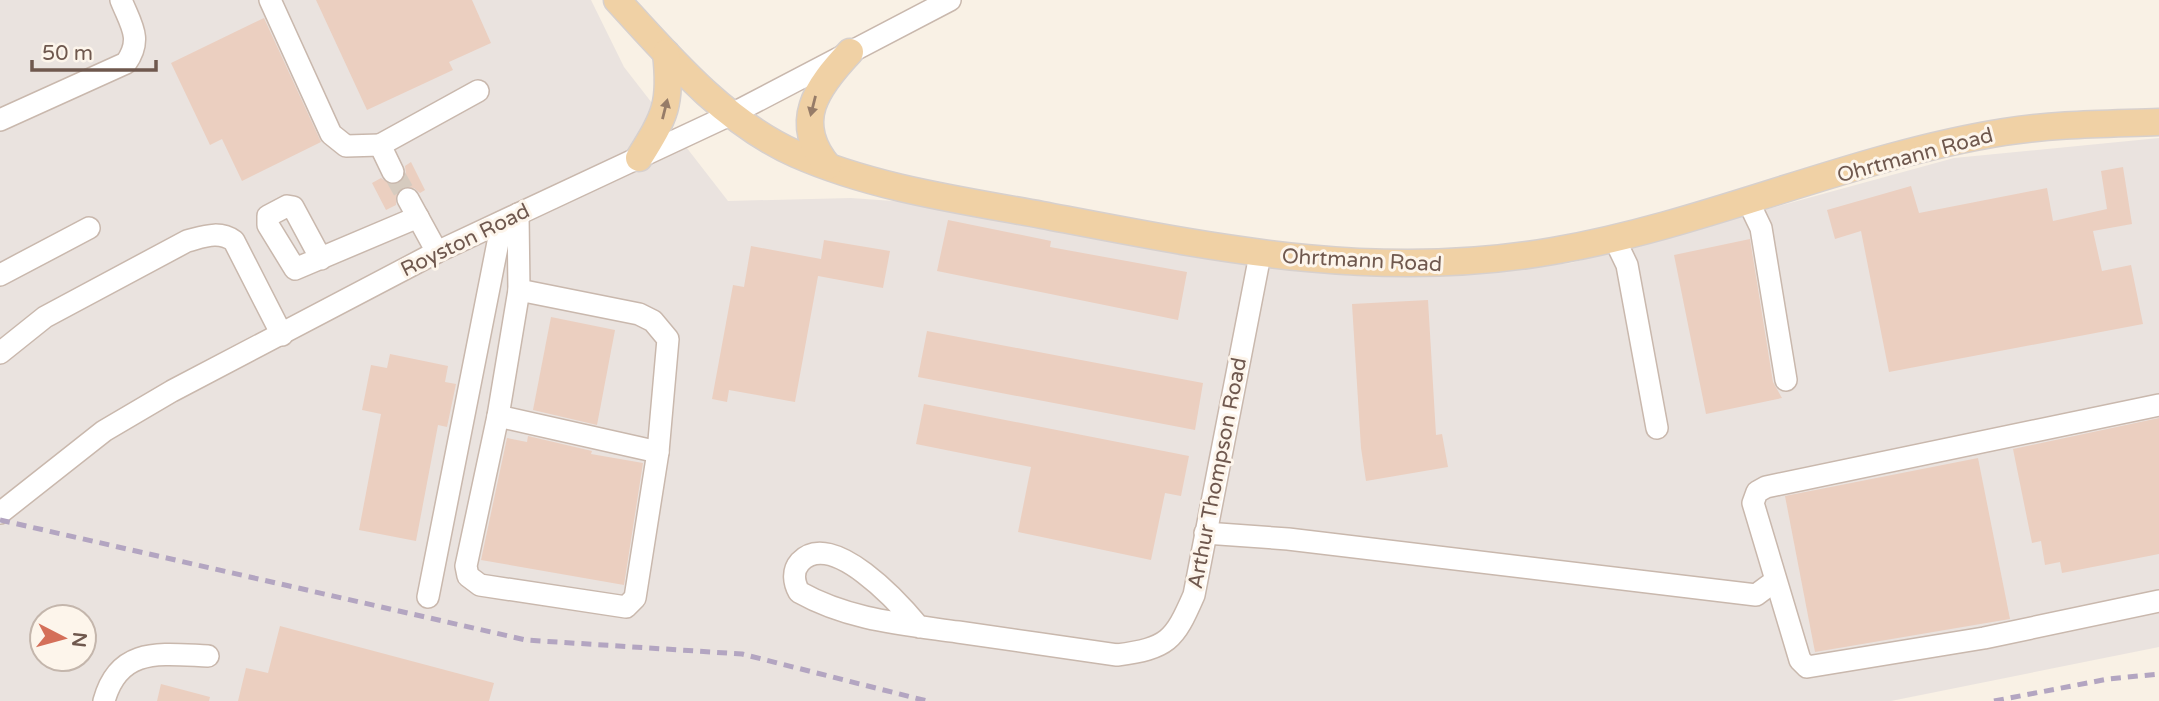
<svg xmlns="http://www.w3.org/2000/svg" width="2159" height="701" font-family="'Varela Round',sans-serif">
<rect width="100%" height="100%" fill="#f9f1e5"/>
<!-- industrial -->
<path fill="#eae3df" fill-rule="evenodd" d="M0 0H591L624 67 728 201 851 198 949 205 1217 260 1355 276 1452 275 1571 263 1954 158 2159 138V647L1891 701H0ZM42 617H84V659H42Z"/>
<!-- building -->
<g fill="#ebcfc0">
<polygon points="316,0 472,0 491,43 449,62 453,70 367,110"/>
<polygon points="264,18 321,142 242,181 222,139 210,145 171,63"/>
<polygon points="411,162 425,190 420,193 414,188 402,187 397,193 396,205 386,210 372,183 381,178 391,185 399,183 406,174 405,166"/>
<polygon points="2123,167 2132,224 2093,231 2102,271 2131,265 2143,324 1889,372 1861,231 1835,239 1827,210 1911,186 1919,213 2047,188 2053,221 2107,209 2101,171"/>
<polygon points="948,220 1051,241 1050,247 1187,272 1178,320 937,271"/>
<polygon points="1750,239 1773,382 1782,398 1706,414 1674,255"/>
<polygon points="824,240 890,251 883,288 818,276 795,402 729,390 727,402 712,399 733,285 744,287 751,246 821,259"/>
<polygon points="1428,300 1436,435 1442,434 1448,467 1366,481 1361,448 1352,304"/>
<polygon points="551,317 615,330 597,425 533,410"/>
<polygon points="927,331 1203,383 1195,430 918,377"/>
<polygon points="390,354 448,366 445,382 456,384 447,427 438,425 416,541 359,530 381,414 362,410 371,365 387,368"/>
<polygon points="924,404 1189,456 1181,496 1165,493 1151,560 1018,532 1031,467 916,444"/>
<polygon points="2159,418 2159,554 2062,573 2060,562 2045,565 2041,541 2032,543 2013,449"/>
<polygon points="528,436 592,451 591,454 643,463 624,585 481,560 507,438 527,442"/>
<polygon points="1978,458 2010,619 1815,652 1785,496"/>
<polygon points="280,626 494,683 489,701 238,701 246,668 268,673"/>
<polygon points="161,684 210,697 209,701 157,701"/>
</g>
<g fill="none" stroke-linecap="round" stroke-linejoin="round">
<!-- minor-tunnel -->
<polyline stroke="#d6cbbf" stroke-width="21" stroke-dasharray="21 10" stroke-linecap="butt" points="393,172 408,199"/>
<!-- minor casing -->
<g stroke="#c9b8ad" stroke-width="24">
<g id="minor">
<polyline points="270,0 331,134 346,146 380,145"/>
<path d="M0 120 126 63C143 39 131 25 121 0"/>
<polyline points="393,172 380,145 478,91"/>
<polyline points="408,199 437,252"/>
<polyline points="1748,201 1761,228 1786,380"/>
<polyline points="518,214 519,290"/>
<polyline points="1614,238 1627,265 1657,428"/>
<polyline points="321,259 293,207 287,206 268,216 268,225 295,269 418,217"/>
<polyline points="0,275 89,228"/>
<polygon points="519,290 639,314 653,321 668,339 658,452 635,598 626,607 480,585 468,576 466,566 498,416"/>
<path d="M0 353 45 317 187 241C203 237 219 230 234 241L282 335"/>
<polyline points="2159,405 1766,487 1757,492 1753,503 1800,660 1807,667 1984,638 2159,601"/>
<polyline points="498,416 658,452"/>
<polyline points="0,513 104,431 172,391 437,252 732,114 950,0"/>
<polyline points="1205,533 1288,539 1756,595 1775,581"/>
<polyline points="428,597 502,222"/>
<path d="M919 627C900 604 832 528 800 562 792 571 794 583 799 592 849 620 902 624 958 632 1011 640 1064 647 1117 655 1168 648 1174 641 1194 595L1260 255"/>
<path d="M104 701C119 646 161 654 208 656"/>
</g>
</g>
<!-- major casing -->
<g stroke="#d7d0cd" stroke-width="29">
<g id="major">
<path d="M617 0C669 57 724 122 796 154 873 188 960 200 1042 215 1215 248 1376 282 1553 251 1706 225 1852 156 2004 132 2055 124 2107 124 2159 122"/>
<path d="M639 158C665 116 672 104 666 53"/>
<path d="M828 166C791 122 817 87 850 52"/>
</g>
</g>
<!-- minor -->
<use href="#minor" stroke="#fff" stroke-width="21"/>
<!-- major -->
<use href="#major" stroke="#f0d1a5" stroke-width="26"/>
<!-- rail -->
<g stroke="#b3a5c1" stroke-width="5" stroke-dasharray="10 7" stroke-linecap="butt">
<polyline points="0,520 526,640 742,654 927,701"/>
<polyline points="1994,701 2108,679 2159,674"/>
</g>
</g>
<!-- one-way arrows -->
<defs><path id="oneway-solid" d="M-6-.8H1V-3.2L6.5 0L1 3.2V.8H-6Z" transform="scale(1.75)"/></defs>
<g fill="#967c68">
<use href="#oneway-solid" transform="translate(813 106) rotate(104)"/>
<use href="#oneway-solid" transform="translate(665 109) rotate(-76)"/>
</g>
<g text-anchor="middle" stroke-width="6" stroke-linejoin="round" paint-order="stroke">
<!-- street labels -->
<g font-size="21" fill="#6f584e" stroke="#fdf5eb">
<text transform="translate(1915 155) rotate(-15)" y="7">Ohrtmann Road</text>
<text transform="translate(465 240) rotate(-26)" y="7">Royston Road</text>
<text transform="translate(1362 260) rotate(3)" y="7">Ohrtmann Road</text>
<text transform="translate(1217 473) rotate(-79)" y="7">Arthur Thompson Road</text>
</g>
</g>
<!-- north arrow -->
<g transform="translate(63 638) rotate(96)"><circle r="33" fill="#fdf5eb" stroke="#c4b6ac" stroke-width="2"/>
<path d="M0-5L12 26L0 18L-12 26Z" fill="#d46f59"/>
<text y="-10" font-size="19" font-weight="bold" text-anchor="middle" fill="#6f584e">N</text>
</g>
<!-- scale -->
<path d="M32 60v10h124v-10" fill="none" stroke="#6f584e" stroke-width="3.5"/>
<text x="42" y="60" font-size="21" fill="#6f584e" stroke="#fdf5eb" stroke-width="5" paint-order="stroke">50 m</text>
</svg>
